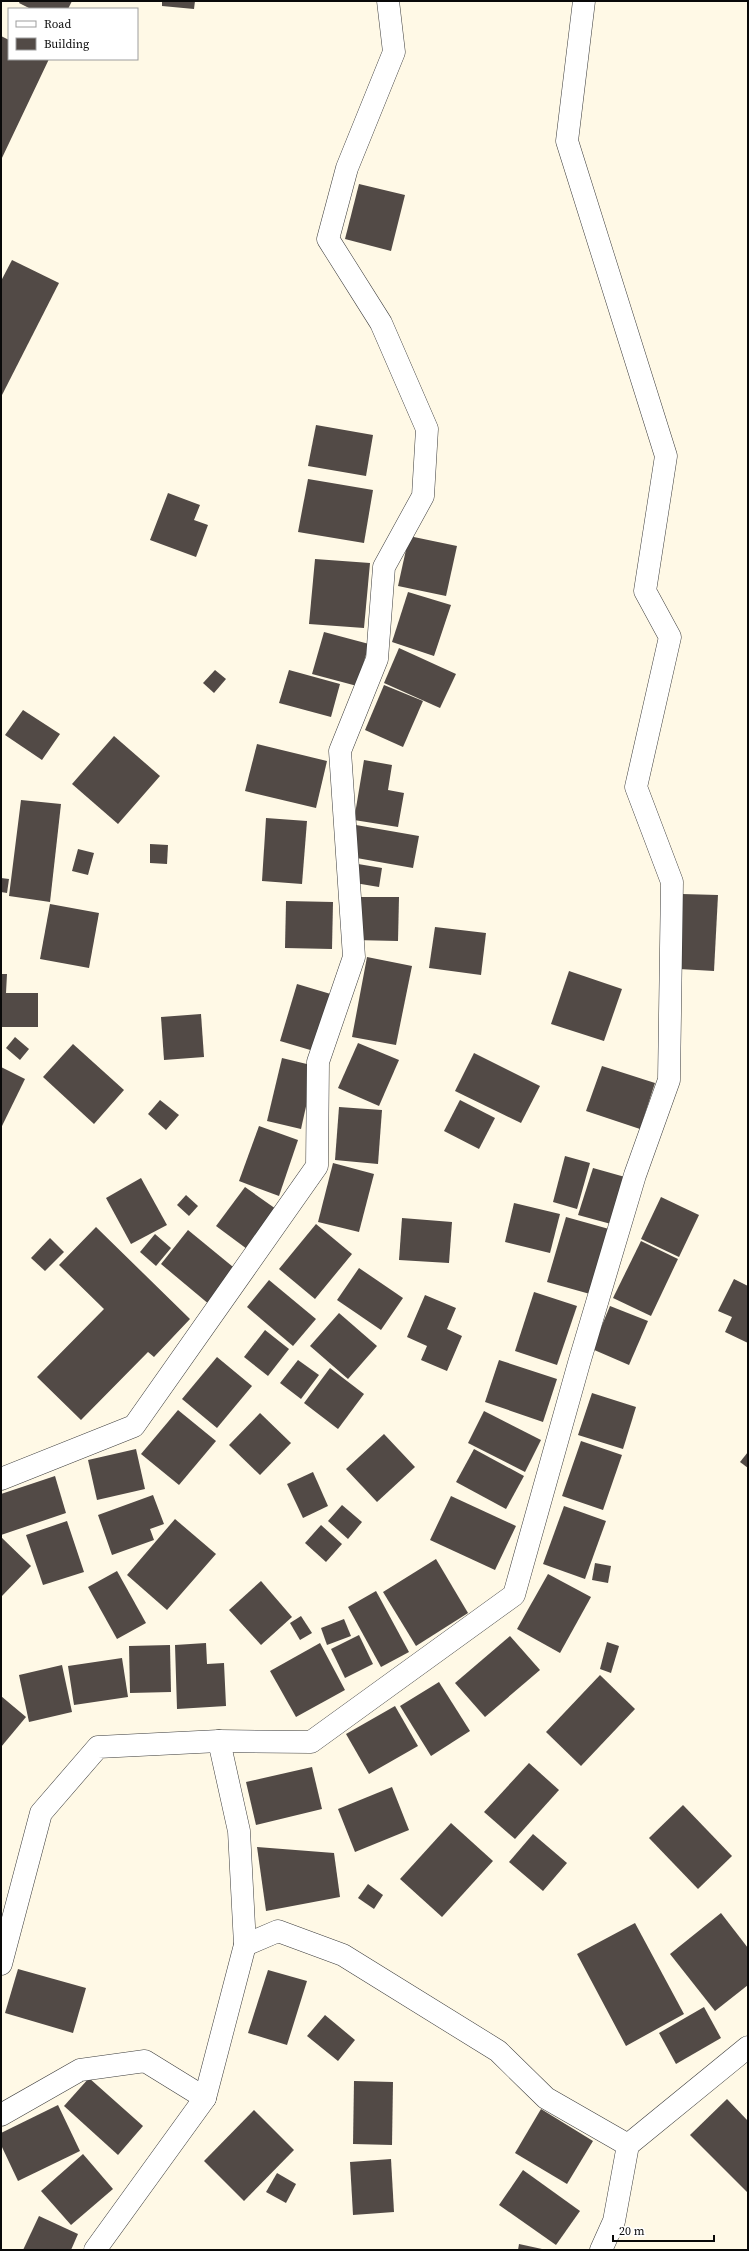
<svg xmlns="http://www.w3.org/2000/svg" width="749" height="2251" font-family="'Source Serif 4',serif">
<rect width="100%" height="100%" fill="#fff9e6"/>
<!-- building -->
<g fill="#524a46">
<polygon points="20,1 72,1 68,9 31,9 19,3"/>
<polygon points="162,1 195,1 194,9 162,6"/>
<polygon points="1,36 9,40 9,59 49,59 1,160"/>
<polygon points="359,184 405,195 391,251 345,239"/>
<polygon points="12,260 59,283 1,397 1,281"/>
<polygon points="316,425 373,435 366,476 308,466"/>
<polygon points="308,479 373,490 364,543 298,532"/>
<polygon points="168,493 200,505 194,520 208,525 196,557 150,540"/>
<polygon points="409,536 457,546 446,596 398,586"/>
<polygon points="315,559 370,563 364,628 309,624"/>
<polygon points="408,592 451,605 434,656 392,642"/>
<polygon points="324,632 369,644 357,686 312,674"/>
<polygon points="399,648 456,674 440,708 384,683"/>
<polygon points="215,670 226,679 214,693 203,683"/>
<polygon points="289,670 340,684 331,717 279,703"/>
<polygon points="384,685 423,701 403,747 365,730"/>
<polygon points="23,710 60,734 42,760 5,735"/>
<polygon points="114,736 160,776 118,824 72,784"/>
<polygon points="257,744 327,761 316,808 245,791"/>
<polygon points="364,760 392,765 388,790 404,793 398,827 354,820"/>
<polygon points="21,800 61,804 50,902 9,896"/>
<polygon points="266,818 307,821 302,884 262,881"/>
<polygon points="356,825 419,836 413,868 351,857"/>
<polygon points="150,844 168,845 167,864 150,863"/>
<polygon points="78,849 94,853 88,875 72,871"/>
<polygon points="352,863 382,868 379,887 349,882"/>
<polygon points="1,878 9,879 7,893 1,892"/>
<polygon points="682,894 718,895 714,971 679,969"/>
<polygon points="355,897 399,897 398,941 354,940"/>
<polygon points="286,901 333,902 332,949 285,948"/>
<polygon points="50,904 99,913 89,968 40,959"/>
<polygon points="435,927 486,933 481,975 429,968"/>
<polygon points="367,957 412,966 396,1045 352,1037"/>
<polygon points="569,971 622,989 604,1041 551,1024"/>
<polygon points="1,974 7,974 6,993 38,993 38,1027 1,1027"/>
<polygon points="297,984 334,995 317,1052 280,1041"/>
<polygon points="201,1014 204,1057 164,1060 161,1017"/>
<polygon points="15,1037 29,1049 20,1060 6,1048"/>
<polygon points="358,1043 399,1060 379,1106 338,1088"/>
<polygon points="73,1044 124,1090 94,1124 43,1077"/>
<polygon points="474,1053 540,1086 521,1123 455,1091"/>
<polygon points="282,1058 315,1066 301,1129 267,1121"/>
<polygon points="602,1066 655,1083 640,1129 586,1111"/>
<polygon points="1,1067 25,1079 1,1128"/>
<polygon points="160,1100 179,1115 166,1130 148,1114"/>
<polygon points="460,1100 495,1118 479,1149 444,1131"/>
<polygon points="339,1107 382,1110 378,1164 335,1160"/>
<polygon points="259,1126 298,1140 279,1196 239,1181"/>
<polygon points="565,1156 590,1163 577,1209 553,1202"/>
<polygon points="333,1163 374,1174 359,1232 318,1222"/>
<polygon points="593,1168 625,1177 611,1224 578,1215"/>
<polygon points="141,1178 167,1225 131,1244 106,1198"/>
<polygon points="245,1187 276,1209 247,1249 216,1226"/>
<polygon points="186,1195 198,1206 189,1216 177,1205"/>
<polygon points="661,1197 699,1215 679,1257 641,1239"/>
<polygon points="514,1203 560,1214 550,1253 505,1242"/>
<polygon points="566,1217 609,1229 590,1294 547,1282"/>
<polygon points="402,1218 452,1222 449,1263 399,1260"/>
<polygon points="316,1224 352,1254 315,1299 279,1269"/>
<polygon points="96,1227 190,1319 154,1357 148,1352 81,1420 37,1377 104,1309 59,1265"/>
<polygon points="188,1230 238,1271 210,1305 161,1264"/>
<polygon points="155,1234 171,1248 156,1266 140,1252"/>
<polygon points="50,1238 64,1252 45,1271 31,1258"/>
<polygon points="641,1241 678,1259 651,1316 613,1298"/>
<polygon points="359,1268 403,1298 381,1330 337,1300"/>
<polygon points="734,1279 748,1286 748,1343 725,1332 732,1317 718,1311"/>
<polygon points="269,1280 316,1319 293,1346 247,1307"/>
<polygon points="534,1292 577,1306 557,1365 515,1351"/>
<polygon points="425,1295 456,1308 447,1329 462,1336 447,1371 421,1360 427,1346 407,1337"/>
<polygon points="610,1306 648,1321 629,1365 592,1349"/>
<polygon points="339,1313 377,1346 348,1379 310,1346"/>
<polygon points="265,1330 289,1349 268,1376 244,1357"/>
<polygon points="217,1357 252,1386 217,1428 182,1399"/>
<polygon points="298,1360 319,1375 301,1399 280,1383"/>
<polygon points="499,1360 557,1379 543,1422 485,1402"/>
<polygon points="330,1368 364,1394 338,1429 304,1403"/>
<polygon points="592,1393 636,1407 623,1449 578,1435"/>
<polygon points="178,1410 216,1441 179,1485 141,1454"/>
<polygon points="484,1411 541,1440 525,1472 468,1443"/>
<polygon points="260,1413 291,1443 260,1475 229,1445"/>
<polygon points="384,1434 415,1467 377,1502 346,1469"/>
<polygon points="581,1441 622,1455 603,1510 562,1496"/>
<polygon points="136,1449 145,1489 97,1500 88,1460"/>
<polygon points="474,1449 524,1476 506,1509 456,1482"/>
<polygon points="748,1452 748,1468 740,1462"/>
<polygon points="313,1472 328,1506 303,1518 287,1484"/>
<polygon points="55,1476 66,1513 1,1535 1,1494"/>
<polygon points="153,1495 164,1524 150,1529 154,1540 112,1555 98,1515"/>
<polygon points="451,1496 516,1526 495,1570 430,1540"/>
<polygon points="342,1505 362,1522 348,1539 328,1521"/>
<polygon points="564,1506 606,1521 585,1579 543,1564"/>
<polygon points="175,1519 216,1554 167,1610 127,1575"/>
<polygon points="67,1521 84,1572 43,1585 26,1535"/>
<polygon points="321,1525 342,1544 326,1562 305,1543"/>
<polygon points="1,1537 31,1566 1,1597"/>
<polygon points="436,1559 468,1613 416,1646 383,1592"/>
<polygon points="595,1563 611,1566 608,1583 592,1580"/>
<polygon points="117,1571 146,1623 117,1639 88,1587"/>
<polygon points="548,1574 591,1597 560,1653 517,1629"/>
<polygon points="261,1581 292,1617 261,1645 229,1610"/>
<polygon points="376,1591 409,1652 381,1667 348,1607"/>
<polygon points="301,1616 312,1633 300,1640 290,1623"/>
<polygon points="344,1619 351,1636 327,1645 321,1628"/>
<polygon points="359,1635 373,1664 345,1678 331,1649"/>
<polygon points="510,1636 540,1670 485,1717 455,1683"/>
<polygon points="607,1642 619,1646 611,1673 600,1669"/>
<polygon points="206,1643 207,1664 224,1663 226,1706 177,1709 175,1645"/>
<polygon points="320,1643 345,1690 296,1717 270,1671"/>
<polygon points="170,1645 171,1692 130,1693 129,1646"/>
<polygon points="122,1658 128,1697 74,1705 68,1666"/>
<polygon points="62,1665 72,1712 29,1722 19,1675"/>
<polygon points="600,1675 635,1709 581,1766 546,1732"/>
<polygon points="439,1682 470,1731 431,1756 400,1706"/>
<polygon points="1,1696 26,1717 1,1747"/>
<polygon points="395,1706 418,1746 369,1774 346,1734"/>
<polygon points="529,1763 559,1790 515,1839 484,1812"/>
<polygon points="312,1767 322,1809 256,1825 246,1782"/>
<polygon points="392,1787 409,1830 355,1852 338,1809"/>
<polygon points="683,1805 732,1856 698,1889 649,1838"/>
<polygon points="451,1823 493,1861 442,1917 400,1879"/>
<polygon points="533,1834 567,1863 543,1891 509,1862"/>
<polygon points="257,1847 334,1853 340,1897 266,1911"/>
<polygon points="368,1884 383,1895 374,1909 358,1898"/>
<polygon points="721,1913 748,1948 748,1985 715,2011 670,1954"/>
<polygon points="635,1923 684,2014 626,2046 577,1954"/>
<polygon points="18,1969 86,1988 73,2033 5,2013"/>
<polygon points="268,1970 307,1981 287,2045 248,2033"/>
<polygon points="704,2007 721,2038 676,2064 659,2033"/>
<polygon points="325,2015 355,2040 338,2061 307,2036"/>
<polygon points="89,2078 143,2126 118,2155 64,2106"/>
<polygon points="354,2081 393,2082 392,2145 353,2144"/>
<polygon points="727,2099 748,2121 748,2193 690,2135"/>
<polygon points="58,2105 80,2151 18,2181 1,2145 1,2133"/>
<polygon points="541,2109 593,2141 567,2184 515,2153"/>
<polygon points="254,2110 294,2150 244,2201 204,2161"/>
<polygon points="83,2154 113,2189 71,2225 41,2191"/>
<polygon points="391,2159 394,2212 353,2215 350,2162"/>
<polygon points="523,2170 580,2211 556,2245 499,2205"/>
<polygon points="277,2173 296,2184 286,2203 266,2192"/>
<polygon points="39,2216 78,2234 71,2250 23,2250"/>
<polygon points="519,2244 542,2249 542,2250 518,2250"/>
</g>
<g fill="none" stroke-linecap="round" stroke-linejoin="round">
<!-- minor casing -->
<g stroke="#3c3c3c" stroke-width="23">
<g id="minor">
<polyline points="1,1479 134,1426 317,1166 318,1062 354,957 340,751 377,659 384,567 423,496 427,429 381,323 328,239 347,168 394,52 388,1"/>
<polyline points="245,1945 278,1931 343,1955 498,2051 546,2098 628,2145"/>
<polyline points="1,1964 41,1813 98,1747 219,1741 311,1742 514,1595 579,1363 635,1175 669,1080 672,882 636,787 670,637 645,591 666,456 567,141 584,1"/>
<polyline points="1,2115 80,2070 145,2061 205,2098"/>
<polyline points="95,2250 205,2098 245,1945 239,1831 219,1741"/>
<polyline points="601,2250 614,2221 628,2145 748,2047"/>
</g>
</g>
<!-- minor -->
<use href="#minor" stroke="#fff" stroke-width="22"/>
</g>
<!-- border -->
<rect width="749" height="2251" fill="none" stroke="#090909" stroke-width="4"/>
<!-- legend -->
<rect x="8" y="8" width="130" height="52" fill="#ffffff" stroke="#9d9d9d"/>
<rect x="16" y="21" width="20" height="6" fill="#ffffff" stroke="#9d9d9d"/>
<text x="44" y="28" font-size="12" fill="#090909">Road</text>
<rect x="16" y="38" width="20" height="12" fill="#524a46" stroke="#9d9d9d"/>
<text x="44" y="48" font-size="12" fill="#090909">Building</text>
<!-- scale -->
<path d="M613 2235v6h101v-6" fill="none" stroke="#090909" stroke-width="2"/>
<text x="619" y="2235" font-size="12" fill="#090909" stroke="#ffffff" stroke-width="3" paint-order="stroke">20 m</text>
</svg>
